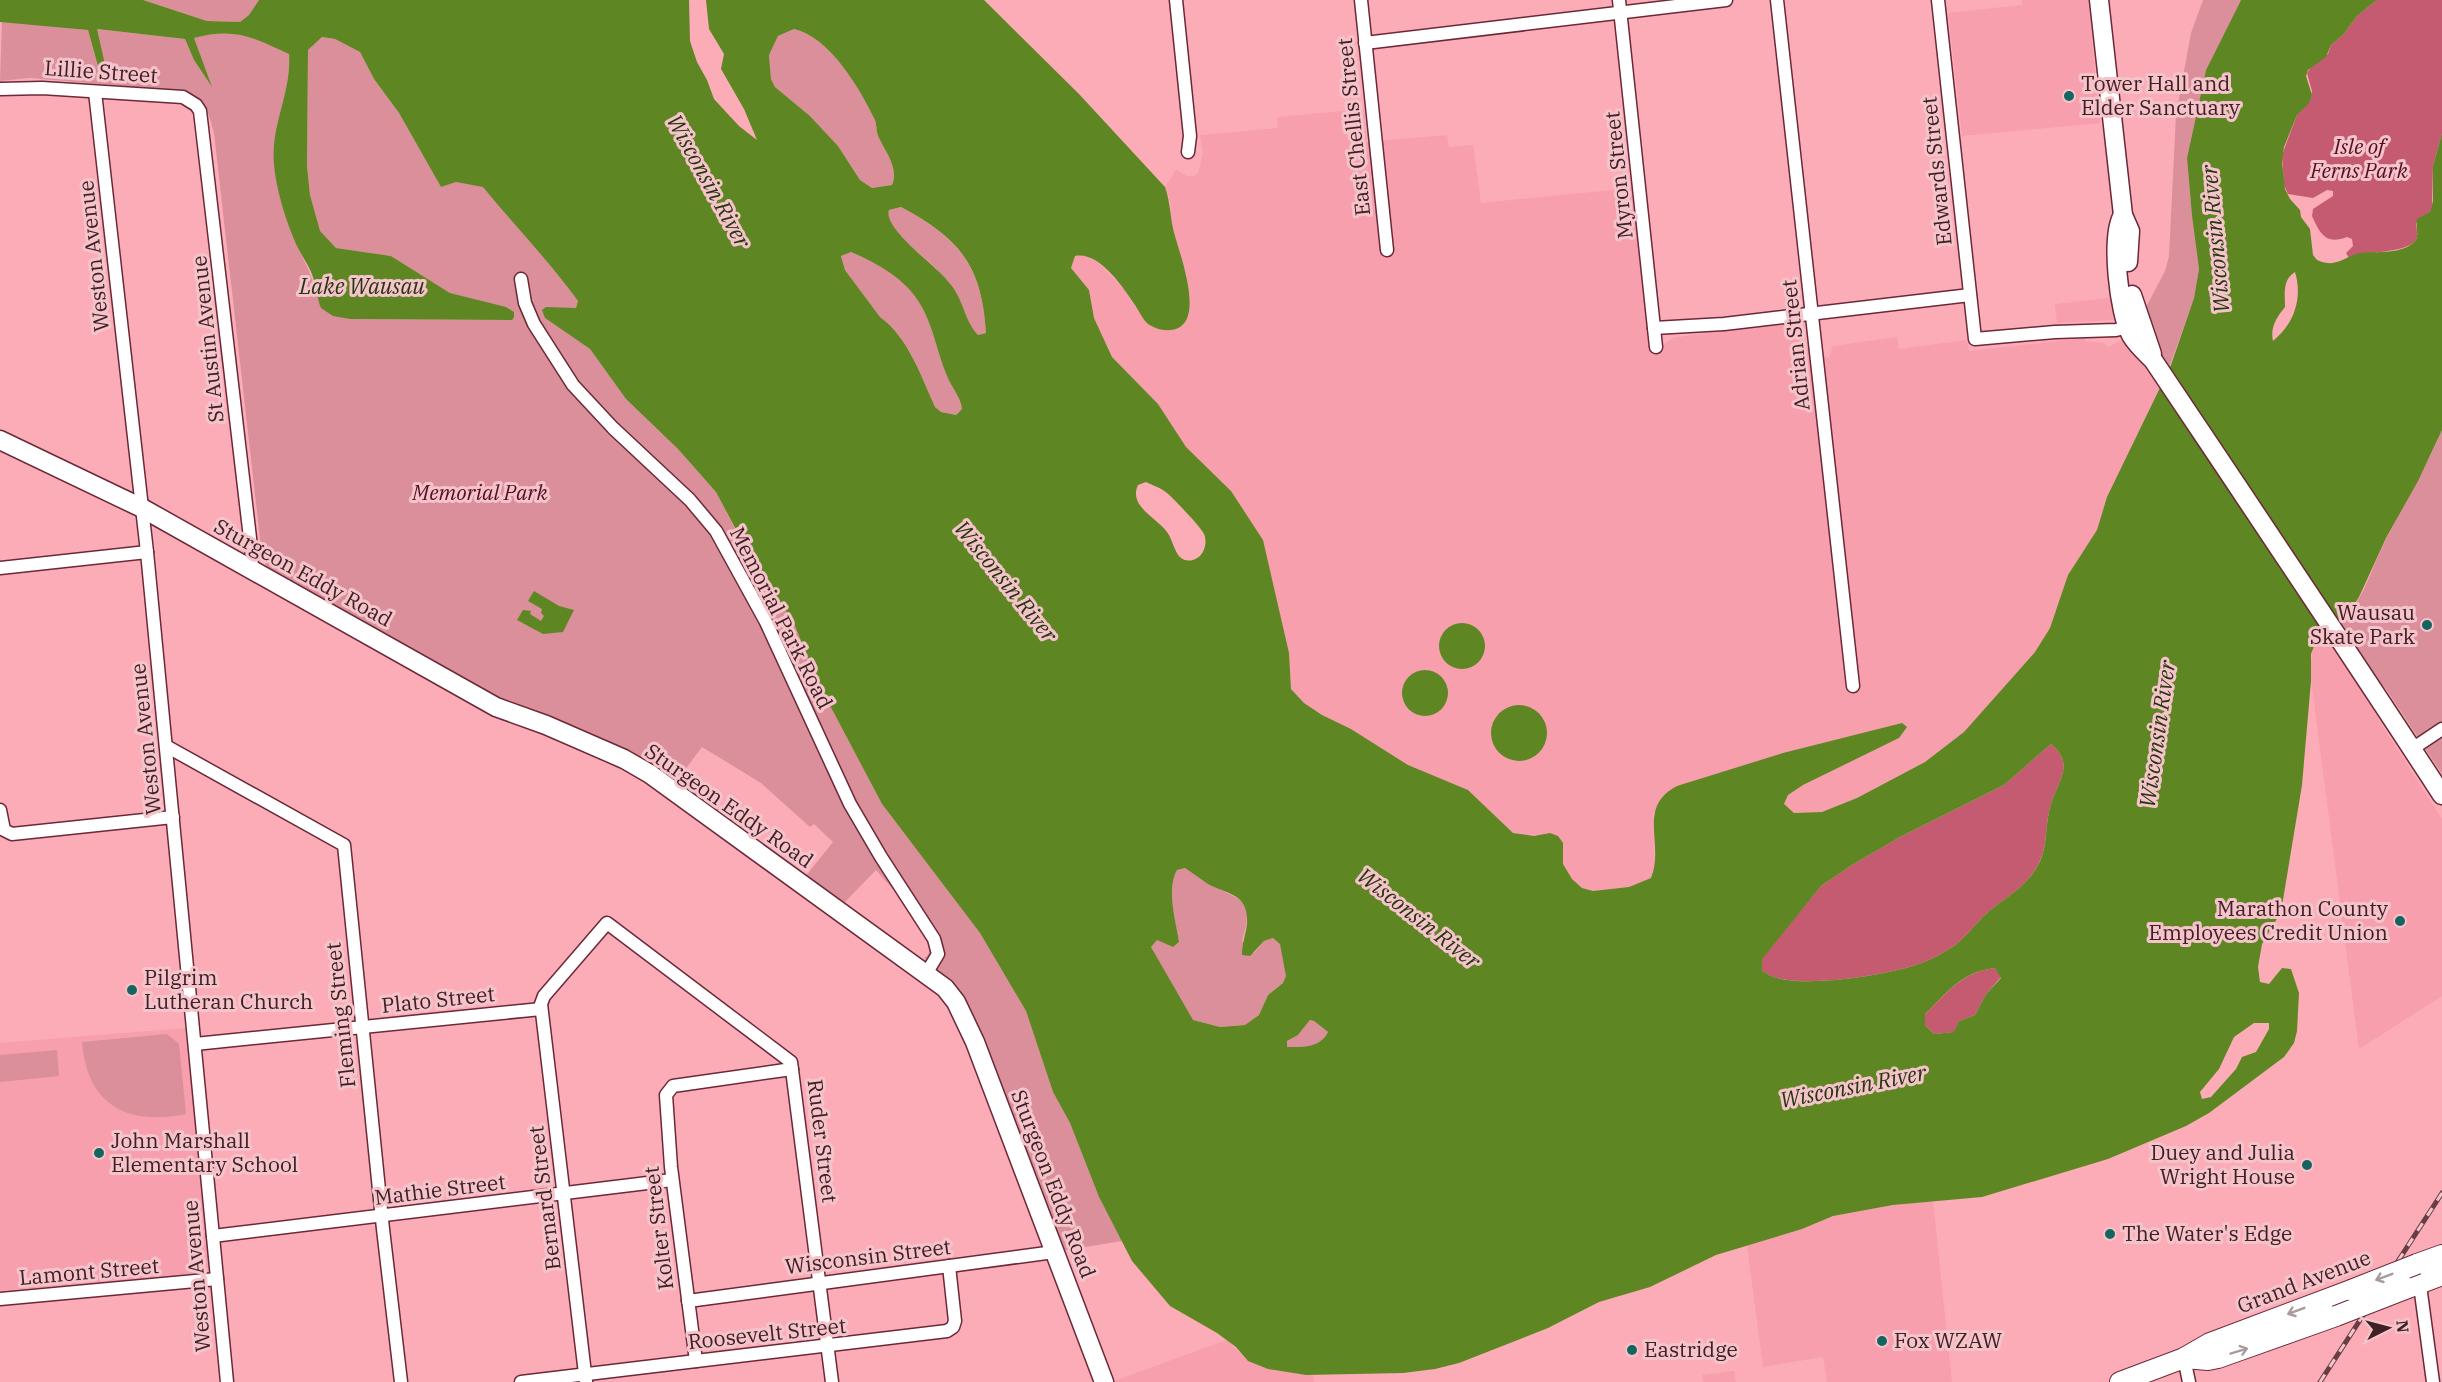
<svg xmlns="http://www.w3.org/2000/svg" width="2442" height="1382" font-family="'IBM Plex Serif',serif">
<rect width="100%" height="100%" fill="#fcacb7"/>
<!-- built -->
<g fill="#f79fad">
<polygon points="2022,0 2088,0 2100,123 1962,136 1948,13 2022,5"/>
<polygon points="1364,109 1367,142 1447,135 1449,147 1473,145 1481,203 1633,188 1648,327 1647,339 1663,345 1673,338 1685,336 1797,322 1801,325 1803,345 1829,358 1833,346 1897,337 1899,349 1967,340 1969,351 2084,338 2085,341 2104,343 2108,347 2119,341 2131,343 2161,386 2107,497 2097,530 2068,575 2050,628 2035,652 1964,732 1925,762 1857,798 1822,812 1794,813 1784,805 1788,795 1803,785 1899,738 1906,727 1653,813 1655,868 1651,878 1629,887 1593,891 1582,888 1572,879 1563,864 1563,843 1550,833 1534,836 1513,833 1468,790 1408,765 1351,729 1322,715 1304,703 1291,689 1289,653 1231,491 1186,447 1158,404 1112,357 1094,318 1089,290 1071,268 1075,256 1084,254 1095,259 1124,289 1147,324 1187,276 1174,236 1170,216 1171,204 1165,187 1176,170 1187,176 1194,176 1198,173 1203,153 1200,135 1277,128 1278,117"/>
<polygon points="2116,297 2118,318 2114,320 2057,323 2055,304"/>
<polygon points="2329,633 2385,730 2442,819 2442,996 2359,1049 2310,672 2313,646 2319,637"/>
<polygon points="186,1028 210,1263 208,1268 201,1273 0,1291 0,1043"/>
<polygon points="1933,1201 1952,1382 1827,1382 1823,1357 1763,1367 1747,1245 1802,1229 1833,1216 1893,1205"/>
<polygon points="1227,1340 1248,1361 1268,1369 1313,1375 1314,1382 1111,1382"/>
<polygon points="1734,1371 1736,1382 1704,1382 1702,1375"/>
</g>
<!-- green -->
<g fill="#da8f9a">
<polygon points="143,0 259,0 249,15 240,22 207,21"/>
<polygon points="2203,0 2241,0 2206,70 2187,158 2192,216 2199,269 2194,298 2169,368 2157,349 2142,315 2165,271 2169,256 2176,115 2191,33"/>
<path d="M2 21 88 30 98 66 105 68 96 29 185 39 194 60 210 84 193 38C235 27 252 36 289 54 291 93 272 129 275 168 277 193 287 224 298 247 305 264 313 276 316 294L350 319 512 320 476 300 450 293 391 256 336 248 319 231 310 195 307 166 308 50 322 37 335 39 360 52 374 79 399 113 441 187 456 182 483 186C514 225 549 261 578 301L576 308 545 318 590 349 626 399 678 449 716 492 734 527 795 626 817 681 882 804 980 933 1026 1011 1053 1092 1070 1123 1099 1197 1122 1241 1061 1251 951 987 924 958 928 955 930 948C920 918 897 894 876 870L842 905 805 877 833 842 814 824 810 827 761 783 702 747 675 783 514 709 271 572 266 566 261 547 214 133C209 114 204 94 182 91L30 78 0 81Z"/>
<path d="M794 29C830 37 860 89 875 120 877 126 876 132 879 138 886 153 899 168 892 185L872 188 860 180 838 146 810 116 775 87 771 79 769 55 778 36Z"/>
<path d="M901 207C959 239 982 265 986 333L978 335C963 321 960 296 946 279 928 257 897 241 887 214L889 210Z"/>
<path d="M851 252C879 264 910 280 924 311 934 331 938 355 947 376 951 387 961 397 962 409L956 415 941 412 935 407C921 376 908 336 880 317L845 270 841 256Z"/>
<path d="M2442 430V774L2386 689 2364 663 2339 626C2363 602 2372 567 2387 537 2406 501 2426 467 2442 430Z"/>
<path d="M1185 868C1193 873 1200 879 1209 884 1242 902 1255 897 1242 941L1254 953 1264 941 1273 938 1280 943 1287 976 1283 983 1268 995 1259 1015 1245 1025 1220 1027 1192 1020 1151 947 1156 939 1173 947 1179 942C1176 921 1166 890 1177 870Z"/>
<path d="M1310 1020 1314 1021 1328 1032C1320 1048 1303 1047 1287 1047V1041L1298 1035Z"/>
<path d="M167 1034 179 1044 186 1114C128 1126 87 1106 82 1042Z"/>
<polygon points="57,1050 59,1076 0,1082 0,1055"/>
</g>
<!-- forest -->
<g fill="#c45b70">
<path d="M2377 0H2442V133L2433 166 2432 206 2430 212 2416 223C2416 227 2418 233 2417 237 2412 255 2363 250 2349 258L2346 253 2353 246 2352 239 2347 237C2326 245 2320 234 2312 216L2313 209 2333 196V191L2327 190 2313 198 2288 194 2284 185 2282 155 2297 115 2311 98 2312 91 2307 73 2311 67 2328 54 2331 45 2344 34 2357 16Z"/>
<path d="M2051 744C2074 763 2060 778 2052 801 2042 830 2052 851 2029 878 2018 892 2000 901 1987 913 1975 924 1964 940 1951 948 1940 955 1926 962 1913 966 1885 975 1782 993 1762 970L1761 959 1821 886 1852 865 1900 837 2004 785Z"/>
<path d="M1995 968 2001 977 1986 994 1975 1015 1959 1021 1955 1032 1934 1034 1925 1025V1014C1948 992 1962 972 1995 968Z"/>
</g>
<!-- water -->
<g fill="#5e8723" fill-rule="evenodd">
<path d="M0 0H143L207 21 240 22 249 15 259 0H689L690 41 697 62 707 80 714 99 739 126 757 140 744 109 721 69 724 54 709 29 706 0H984L1079 94 1165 187C1171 204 1170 220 1175 236 1180 255 1208 328 1170 330 1163 331 1154 328 1148 324 1143 320 1139 311 1135 305 1123 287 1099 251 1075 256L1071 268 1089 290 1094 318 1112 357 1158 404 1186 447 1231 491 1263 540 1289 653 1291 689 1304 703 1322 715 1351 729 1408 765 1468 790 1513 833 1534 836 1550 833 1558 836 1563 843V864L1572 879 1582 888 1593 891 1629 887 1651 878C1665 845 1636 807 1677 786L1783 753 1902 723 1907 727 1899 738 1803 785 1788 795 1784 804 1794 813 1822 812 1857 798 1925 762 1964 732 2035 652 2050 628 2068 575 2097 530 2107 497 2171 365 2194 298 2199 269 2192 216 2187 158 2206 70 2241 0H2377L2357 16 2344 34 2331 45 2326 57 2308 70 2306 76 2312 95 2309 103 2297 115 2284 147 2282 162 2285 189 2290 199 2300 210 2301 217 2310 229 2313 255 2317 260C2338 269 2343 256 2361 253 2377 251 2402 255 2415 241 2420 235 2415 226 2417 219L2430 212 2433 201V166L2442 133V430L2418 481 2386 538 2359 597 2344 621 2316 641 2311 654V681L2302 785 2281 912 2262 944 2258 967 2260 982 2269 984 2282 968 2291 969 2299 993 2297 1031 2294 1043 2284 1057 2209 1113 2186 1126 2108 1159 1982 1197 1893 1205 1833 1216 1802 1229 1716 1255 1650 1287 1599 1302 1548 1328 1459 1363 1435 1369 1403 1373 1306 1375 1268 1369 1248 1361 1236 1347 1217 1333 1170 1306 1132 1261 1099 1197 1070 1123 1053 1092 1026 1011 980 933 882 804 817 681 795 626 734 526 716 492 678 449 626 399 590 349 545 318 542 310 546 307 576 308 578 301C549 261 514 225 483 187L456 182 441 187 399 113 374 79 360 52 335 39 322 37 308 50 307 166 310 195 320 231 336 248 391 256 450 293 506 307 514 312V317L512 320 350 319 333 316 321 308C317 298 316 287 313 277 310 267 303 258 298 248 285 220 271 176 274 145 277 114 291 87 289 54 252 37 235 27 194 38L212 87 194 60 185 39 97 29 106 69 98 66 88 30 0 22ZM794 29C830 37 860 89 875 120 877 126 876 132 879 138 886 153 899 168 892 185L872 188 860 180 838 146 810 116 775 87 771 79 769 55 778 36ZM901 207C959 238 982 265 986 333L978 335C968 325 965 311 959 298 954 287 945 277 936 269 925 258 883 226 889 210ZM851 252C879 264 910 281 924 311 934 331 938 355 947 376 951 387 961 397 962 409L956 415 941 412 935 407C921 376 908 337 880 317L845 270 841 256ZM2295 272C2303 298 2294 324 2273 341 2270 327 2277 317 2285 307 2285 294 2282 280 2295 272ZM1146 482C1152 485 1161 488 1167 493 1172 497 1202 528 1204 534 1208 543 1204 557 1193 560 1175 564 1175 543 1167 532 1157 518 1128 506 1138 485ZM2051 744C2074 763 2060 778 2052 801 2042 830 2052 852 2029 878 2018 892 2000 901 1987 913 1975 924 1964 940 1951 948 1940 955 1926 962 1913 966 1885 975 1783 993 1762 970V959L1821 886 1852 865 1900 837 2004 785ZM1185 868C1193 873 1200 879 1208 884 1226 894 1246 893 1247 918 1248 929 1242 941 1242 955L1250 956 1264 941 1273 938 1280 944 1286 976 1283 983 1268 995 1259 1015 1245 1025 1220 1027 1193 1020 1151 947 1157 940 1173 947 1179 942C1176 921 1166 890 1177 870ZM1995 968 2001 978 1986 994 1975 1015 1959 1021 1954 1032 1934 1034 1925 1025V1014C1948 992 1961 972 1995 968ZM1310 1020 1314 1021 1328 1032C1320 1048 1303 1047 1287 1047V1041L1298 1035ZM2254 1023H2269V1029L2256 1052 2242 1057 2236 1069 2211 1097 2202 1099 2200 1092 2219 1069 2234 1037Z"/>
<polygon points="534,591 559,606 574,610 563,632 543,634 517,620 523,610 531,611 530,614 541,621 544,616 541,613 542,609 528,601"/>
<circle cx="1462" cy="646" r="23"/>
<circle cx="1425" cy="693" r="23"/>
<circle cx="1519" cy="733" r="28"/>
</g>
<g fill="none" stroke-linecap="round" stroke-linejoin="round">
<!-- street casing -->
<g stroke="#6b2837" stroke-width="15">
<g id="street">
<polyline points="1176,0 1190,136 1188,152"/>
<polyline points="1361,0 1387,250"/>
<polyline points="1619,0 1656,347"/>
<polyline points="1777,0 1853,686"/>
<polyline points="1938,0 1975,339 2055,332 2116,330 2128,327"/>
<polyline points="1365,43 1726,0"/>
<polyline points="0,89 42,88 183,97 196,105 200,111 252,555 251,569"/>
<polyline points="95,92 147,552 227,1382"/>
<polyline points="521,279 525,303 534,324 573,385 613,428 690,500 716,531 766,622 850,804 881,857 934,939 938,954 926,974"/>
<polyline points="1654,328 1724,324 1970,295"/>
<polyline points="0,568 147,552"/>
<polyline points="166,746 344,845 383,1229 401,1382"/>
<polyline points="2412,749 2442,729"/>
<polyline points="0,810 4,830 12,834 173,817"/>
<polyline points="195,1044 541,1009"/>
<polyline points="213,1236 672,1180"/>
<polyline points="2419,1278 2433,1382"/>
<polyline points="0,1299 217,1279"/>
<polyline points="688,1301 1054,1252"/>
<polyline points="2184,1358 2189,1382"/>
<polyline points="696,1361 671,1167 666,1095 673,1086 792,1069"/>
<polyline points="521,1382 947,1331 953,1327 955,1321 949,1266"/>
<polyline points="586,1382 541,1004 544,996 607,923 791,1062 832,1382"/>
</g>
</g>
<!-- secondary casing -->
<g stroke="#6b2837" stroke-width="21">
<g id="secondary">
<polyline points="2099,0 2123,215 2130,231 2128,262"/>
<path d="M2123 215C2110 236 2119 314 2131 335 2136 344 2146 353 2153 360 2250 505 2347 649 2442 795"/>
<polyline points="2132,295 2152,354"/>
<polyline points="0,440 142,508 496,707 546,725 624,759 650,774 945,988 956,1002 975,1042 1104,1382"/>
</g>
</g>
<!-- primary casing -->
<g stroke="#6b2837" stroke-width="22">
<g id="primary">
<polyline points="2417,1264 2442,1255"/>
<polyline points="2408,1288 2442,1275"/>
<polyline points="2184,1358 2208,1360 2218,1358 2336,1316"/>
<polyline points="2120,1382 2184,1358 2210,1343 2351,1290"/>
</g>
</g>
<!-- street -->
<use href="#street" stroke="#fff" stroke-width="12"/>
<!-- secondary -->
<use href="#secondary" stroke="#fff" stroke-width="18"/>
<!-- primary -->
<use href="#primary" stroke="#fff" stroke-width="20"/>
<!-- rail casing -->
<g stroke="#673e44" stroke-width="5">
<polyline id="rail" points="2320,1382 2442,1193"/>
</g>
<!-- rail -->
<use href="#rail" stroke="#f5c3ca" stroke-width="3" stroke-dasharray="9" stroke-linecap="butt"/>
<!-- primary-bridge casing -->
<g stroke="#6b2837" stroke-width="22" stroke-linecap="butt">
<g id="primary-bridge">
<polyline points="2351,1290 2417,1264"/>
<polyline points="2336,1316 2408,1288"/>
</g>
</g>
<!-- primary-bridge -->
<use href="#primary-bridge" stroke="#fff" stroke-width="20"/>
</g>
<!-- one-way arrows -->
<defs><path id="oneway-shaft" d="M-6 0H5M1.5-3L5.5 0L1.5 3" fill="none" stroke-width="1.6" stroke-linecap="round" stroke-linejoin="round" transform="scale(1.5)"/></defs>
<g stroke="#a99b9d">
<use href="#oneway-shaft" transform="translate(2384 1277) rotate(159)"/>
<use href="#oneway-shaft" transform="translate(2296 1311) rotate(159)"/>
<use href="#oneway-shaft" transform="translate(2239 1351) rotate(-17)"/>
</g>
<!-- markers -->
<g fill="#166460" stroke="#f5c3ca" stroke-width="2">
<circle cx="2069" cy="96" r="6"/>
<circle cx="2427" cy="625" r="6"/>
<circle cx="2400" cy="921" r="6"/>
<circle cx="132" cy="990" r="6"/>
<circle cx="99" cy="1153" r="6"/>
<circle cx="2307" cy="1165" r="6"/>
<circle cx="2110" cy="1234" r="6"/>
<circle cx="1882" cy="1341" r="6"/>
<circle cx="1632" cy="1350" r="6"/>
</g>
<g text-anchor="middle" stroke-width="6" stroke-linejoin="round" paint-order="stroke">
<!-- street labels -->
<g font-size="21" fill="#3f2025" stroke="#f5c3ca">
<text transform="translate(101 72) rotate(4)" y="7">Lillie Street</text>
<text transform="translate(1354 127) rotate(-96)" y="7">East Chellis Street</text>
<text transform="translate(1937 171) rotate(-96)" y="7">Edwards Street</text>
<text transform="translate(1619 175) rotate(-96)" y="7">Myron Street</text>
<text transform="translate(94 256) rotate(-96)" y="7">Weston Avenue</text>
<text transform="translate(208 339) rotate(-96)" y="7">St Austin Avenue</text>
<text transform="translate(1796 345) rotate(-96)" y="7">Adrian Street</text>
<text transform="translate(303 573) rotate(29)" y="7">Sturgeon Eddy Road</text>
<text transform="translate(781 618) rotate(63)" y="7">Memorial Park Road</text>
<text transform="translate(146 739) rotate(-96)" y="7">Weston Avenue</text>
<text transform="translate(729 806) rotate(35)" y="7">Sturgeon Eddy Road</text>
<text transform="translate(438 1000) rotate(-6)" y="7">Plato Street</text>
<text transform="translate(341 1015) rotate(-96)" y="7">Fleming Street</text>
<text transform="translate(822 1141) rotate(83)" y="7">Ruder Street</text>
<text transform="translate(1053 1184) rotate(69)" y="7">Sturgeon Eddy Road</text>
<text transform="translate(440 1190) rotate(-7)" y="7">Mathie Street</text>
<text transform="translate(545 1198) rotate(-97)" y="7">Bernard Street</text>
<text transform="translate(659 1228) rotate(-97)" y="7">Kolter Street</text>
<text transform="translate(868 1257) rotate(-7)" y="7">Wisconsin Street</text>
<text transform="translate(89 1272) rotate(-5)" y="7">Lamont Street</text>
<text transform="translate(197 1276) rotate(-95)" y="7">Weston Avenue</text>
<text transform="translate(2304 1282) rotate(-21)" y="7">Grand Avenue</text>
<text transform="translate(767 1334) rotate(-6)" y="7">Roosevelt Street</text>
</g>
<!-- poi labels -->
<g font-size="21" fill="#3f2025" stroke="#f5c3ca" text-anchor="start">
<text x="2081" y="91">Tower Hall and<tspan x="2081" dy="24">Elder Sanctuary</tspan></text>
<text x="2415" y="620" text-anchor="end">Wausau<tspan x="2415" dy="24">Skate Park</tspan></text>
<text x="2388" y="916" text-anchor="end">Marathon County<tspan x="2388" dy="24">Employees Credit Union</tspan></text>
<text x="144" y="985">Pilgrim<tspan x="144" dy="24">Lutheran Church</tspan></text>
<text x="111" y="1148">John Marshall<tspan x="111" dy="24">Elementary School</tspan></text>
<text x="2295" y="1160" text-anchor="end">Duey and Julia<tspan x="2295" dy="24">Wright House</tspan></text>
<text x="2122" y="1241">The Water's Edge</text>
<text x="1894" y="1348">Fox WZAW</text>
<text x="1644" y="1357">Eastridge</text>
</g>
<!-- park labels -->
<g font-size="21" font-style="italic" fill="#530e21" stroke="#f5c3ca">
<text x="2359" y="154">Isle of<tspan x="2359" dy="24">Ferns Park</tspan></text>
<text x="480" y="500">Memorial Park</text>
</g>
<!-- water labels -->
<g font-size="22" font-style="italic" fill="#263710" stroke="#f5c3ca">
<text transform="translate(709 181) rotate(61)" y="8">Wisconsin River</text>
<text transform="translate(2215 239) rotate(-95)" y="8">Wisconsin River</text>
<text x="362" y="294">Lake Wausau</text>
<text transform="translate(1006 581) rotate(51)" y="8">Wisconsin River</text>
<text transform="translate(2157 734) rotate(-82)" y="8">Wisconsin River</text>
<text transform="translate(1419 918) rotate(38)" y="8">Wisconsin River</text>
<text transform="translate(1853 1086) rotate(-11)" y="8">Wisconsin River</text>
</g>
</g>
<!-- north arrow -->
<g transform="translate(2388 1328) rotate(84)" stroke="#f5c3ca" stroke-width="4.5" paint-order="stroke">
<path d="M0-4.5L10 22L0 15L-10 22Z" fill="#3f2025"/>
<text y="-9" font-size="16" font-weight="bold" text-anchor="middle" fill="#3f2025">N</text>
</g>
</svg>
